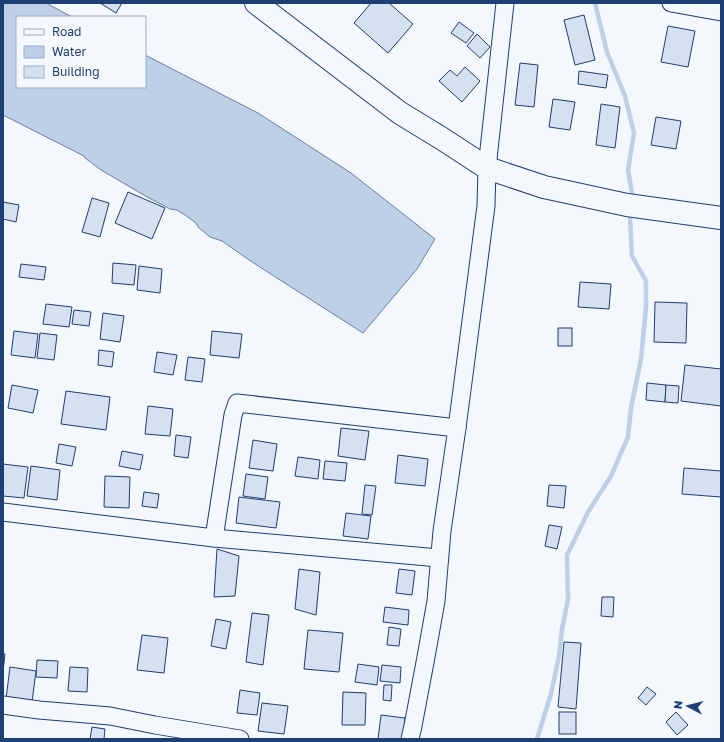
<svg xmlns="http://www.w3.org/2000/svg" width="724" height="742" font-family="'Golos Text',sans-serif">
<rect width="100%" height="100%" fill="#f4f7fb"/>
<!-- water -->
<polygon fill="#bed0e5" stroke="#687fa3" points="3,3 46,3 72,17 17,17 17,87 145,87 145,55 258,113 351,173 435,239 417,269 363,333 252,262 222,241 210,237 198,227 196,223 185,215 177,210 170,209 149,198 101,170 85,158 84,156 3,115"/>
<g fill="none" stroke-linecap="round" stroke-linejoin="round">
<!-- stream -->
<g stroke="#bed0e5" stroke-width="4.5">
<polyline points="595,3 607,52 625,96 634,133 628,170 632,193"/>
<polyline points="537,739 551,694 559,656 562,629 568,599 567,555 588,512 611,476 628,437 631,408 641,359 646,307 646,281 632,256 630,218"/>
</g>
</g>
<!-- building -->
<g fill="#d5e0f0" stroke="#1d3f73">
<polygon points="100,3 122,3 116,13"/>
<polygon points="371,3 389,3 413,24 388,53 354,23"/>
<polygon points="584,15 595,60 575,65 564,20"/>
<polygon points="459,22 474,33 466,43 451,33"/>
<polygon points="668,26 695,31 688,67 661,62"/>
<polygon points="477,34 490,47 480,58 467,46"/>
<polygon points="520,63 538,65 534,107 515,105"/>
<polygon points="465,67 480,81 462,102 439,81 450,70 457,76"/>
<polygon points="579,71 608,75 606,88 578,84"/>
<polygon points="553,99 575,102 570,130 549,127"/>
<polygon points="601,104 620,107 615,148 596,145"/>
<polygon points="656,117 681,121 676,149 651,145"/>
<polygon points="128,192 165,208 152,239 115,223"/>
<polygon points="92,198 109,203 100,237 82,232"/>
<polygon points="3,202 19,205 16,222 3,219"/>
<polygon points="113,263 136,265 134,285 112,283"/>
<polygon points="21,264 46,267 44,280 19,277"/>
<polygon points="139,266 162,269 160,293 137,290"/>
<polygon points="580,282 611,284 609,309 578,307"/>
<polygon points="655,302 687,303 686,343 654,342"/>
<polygon points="46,304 72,307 69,327 43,324"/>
<polygon points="74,310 91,312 89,326 72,324"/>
<polygon points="103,313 124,316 120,342 100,339"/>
<rect x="558" y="328" width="14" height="18"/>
<polygon points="14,331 38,334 35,358 11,355"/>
<polygon points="212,331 242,334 239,358 210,355"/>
<polygon points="40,333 57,335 54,360 37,358"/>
<polygon points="99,350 114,352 112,367 98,365"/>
<polygon points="157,352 177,355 173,375 154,372"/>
<polygon points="188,357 205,359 202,382 185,380"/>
<polygon points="685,365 721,369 721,406 681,401"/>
<polygon points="647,383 666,385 665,402 646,400"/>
<polygon points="12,385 38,390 33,413 8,408"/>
<polygon points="666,385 679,386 678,403 665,402"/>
<polygon points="66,391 110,397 106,430 61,424"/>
<polygon points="148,406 173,409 170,436 145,434"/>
<polygon points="341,428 369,431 365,460 338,456"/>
<polygon points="176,435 191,437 188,458 174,456"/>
<polygon points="253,440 277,444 273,471 249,468"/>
<polygon points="59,444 76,447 72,466 56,463"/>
<polygon points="122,451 143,455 140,470 119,466"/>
<polygon points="398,455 428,459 425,486 395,483"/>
<polygon points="298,457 320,460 318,479 295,476"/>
<polygon points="325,461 347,463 345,481 323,479"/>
<polygon points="3,464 28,467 24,498 3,496"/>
<polygon points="31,466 60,470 57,500 27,496"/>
<polygon points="684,468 721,471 721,497 682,494"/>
<polygon points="246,474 268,477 265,499 243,496"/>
<polygon points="105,476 130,477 129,508 104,507"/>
<polygon points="365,485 376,486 372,515 362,514"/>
<polygon points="549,485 566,486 564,508 547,506"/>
<polygon points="144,492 159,494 157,508 142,506"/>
<polygon points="239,497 280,502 276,528 236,523"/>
<polygon points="346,513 371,516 368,539 343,536"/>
<polygon points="549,525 562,527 557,549 545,546"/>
<polygon points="217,549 239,556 235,596 214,597"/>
<polygon points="299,569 320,572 316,615 295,609"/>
<polygon points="399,569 415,571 412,595 396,593"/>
<polygon points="602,597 614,597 613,617 601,616"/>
<polygon points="385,607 409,610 408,625 383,622"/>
<polygon points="252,613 269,615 263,665 246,662"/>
<polygon points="216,619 231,622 226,649 211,646"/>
<polygon points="389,627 401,629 399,646 387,645"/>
<polygon points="308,630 343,633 339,672 304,669"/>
<polygon points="142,635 168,638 164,673 137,670"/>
<polygon points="564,642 581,643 576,709 558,707"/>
<polygon points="3,654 5,654 3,672"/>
<polygon points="37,660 58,661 57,678 36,677"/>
<polygon points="358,664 379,667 377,685 355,682"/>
<polygon points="382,665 401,667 400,683 380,681"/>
<polygon points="10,667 36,671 32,702 6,699"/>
<polygon points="70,667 88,668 87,692 68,691"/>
<polygon points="384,685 392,685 391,701 383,700"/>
<polygon points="647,687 656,694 646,705 638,698"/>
<polygon points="240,690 260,693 257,715 237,713"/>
<polygon points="343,692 366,693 365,725 342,725"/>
<polygon points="262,703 288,706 284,734 258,731"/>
<rect x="559" y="712" width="17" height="22"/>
<polygon points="676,712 688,725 677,735 666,722"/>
<polygon points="381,715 405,718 403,739 378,739"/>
<polygon points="92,727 105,729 104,739 90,739"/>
</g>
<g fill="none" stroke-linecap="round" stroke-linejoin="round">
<!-- minor casing -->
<g stroke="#1d3f73" stroke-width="19">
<g id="minor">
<polyline points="671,3 721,12"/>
<polyline points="3,512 214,538 233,415 237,403 457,428"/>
<polyline points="214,538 439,558"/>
<polyline points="3,705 39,710 110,716 155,725 240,739"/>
<polyline points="410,739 413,726 426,657 436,601 442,531 457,428 486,206 487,168 505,3"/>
</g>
</g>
<!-- major casing -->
<g stroke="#1d3f73" stroke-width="24">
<polyline id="major" points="256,3 400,113 441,138 487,168 544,187 627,205 721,218"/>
</g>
<!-- minor -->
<use href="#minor" stroke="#f4f7fb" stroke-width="17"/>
<!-- major -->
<use href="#major" stroke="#f4f7fb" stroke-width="22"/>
</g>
<!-- border -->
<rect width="724" height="742" fill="none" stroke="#1d3f73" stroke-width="8"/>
<!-- legend -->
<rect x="16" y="16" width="130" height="72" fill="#f4f7fb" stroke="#9eadc5"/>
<rect x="24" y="29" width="20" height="6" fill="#f4f7fb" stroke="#9eadc5"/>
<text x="52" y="36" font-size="12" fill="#1d3f73">Road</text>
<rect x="24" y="46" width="20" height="12" fill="#bed0e5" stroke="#9eadc5"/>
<text x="52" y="56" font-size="12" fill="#1d3f73">Water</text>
<rect x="24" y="66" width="20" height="12" fill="#d5e0f0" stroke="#9eadc5"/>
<text x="52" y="76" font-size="12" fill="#1d3f73">Building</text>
<!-- north arrow -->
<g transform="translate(688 706) rotate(277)" stroke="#f4f7fb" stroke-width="3" paint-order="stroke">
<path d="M0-3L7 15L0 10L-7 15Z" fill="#1d3f73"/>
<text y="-6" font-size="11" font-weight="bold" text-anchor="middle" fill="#1d3f73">N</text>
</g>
</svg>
